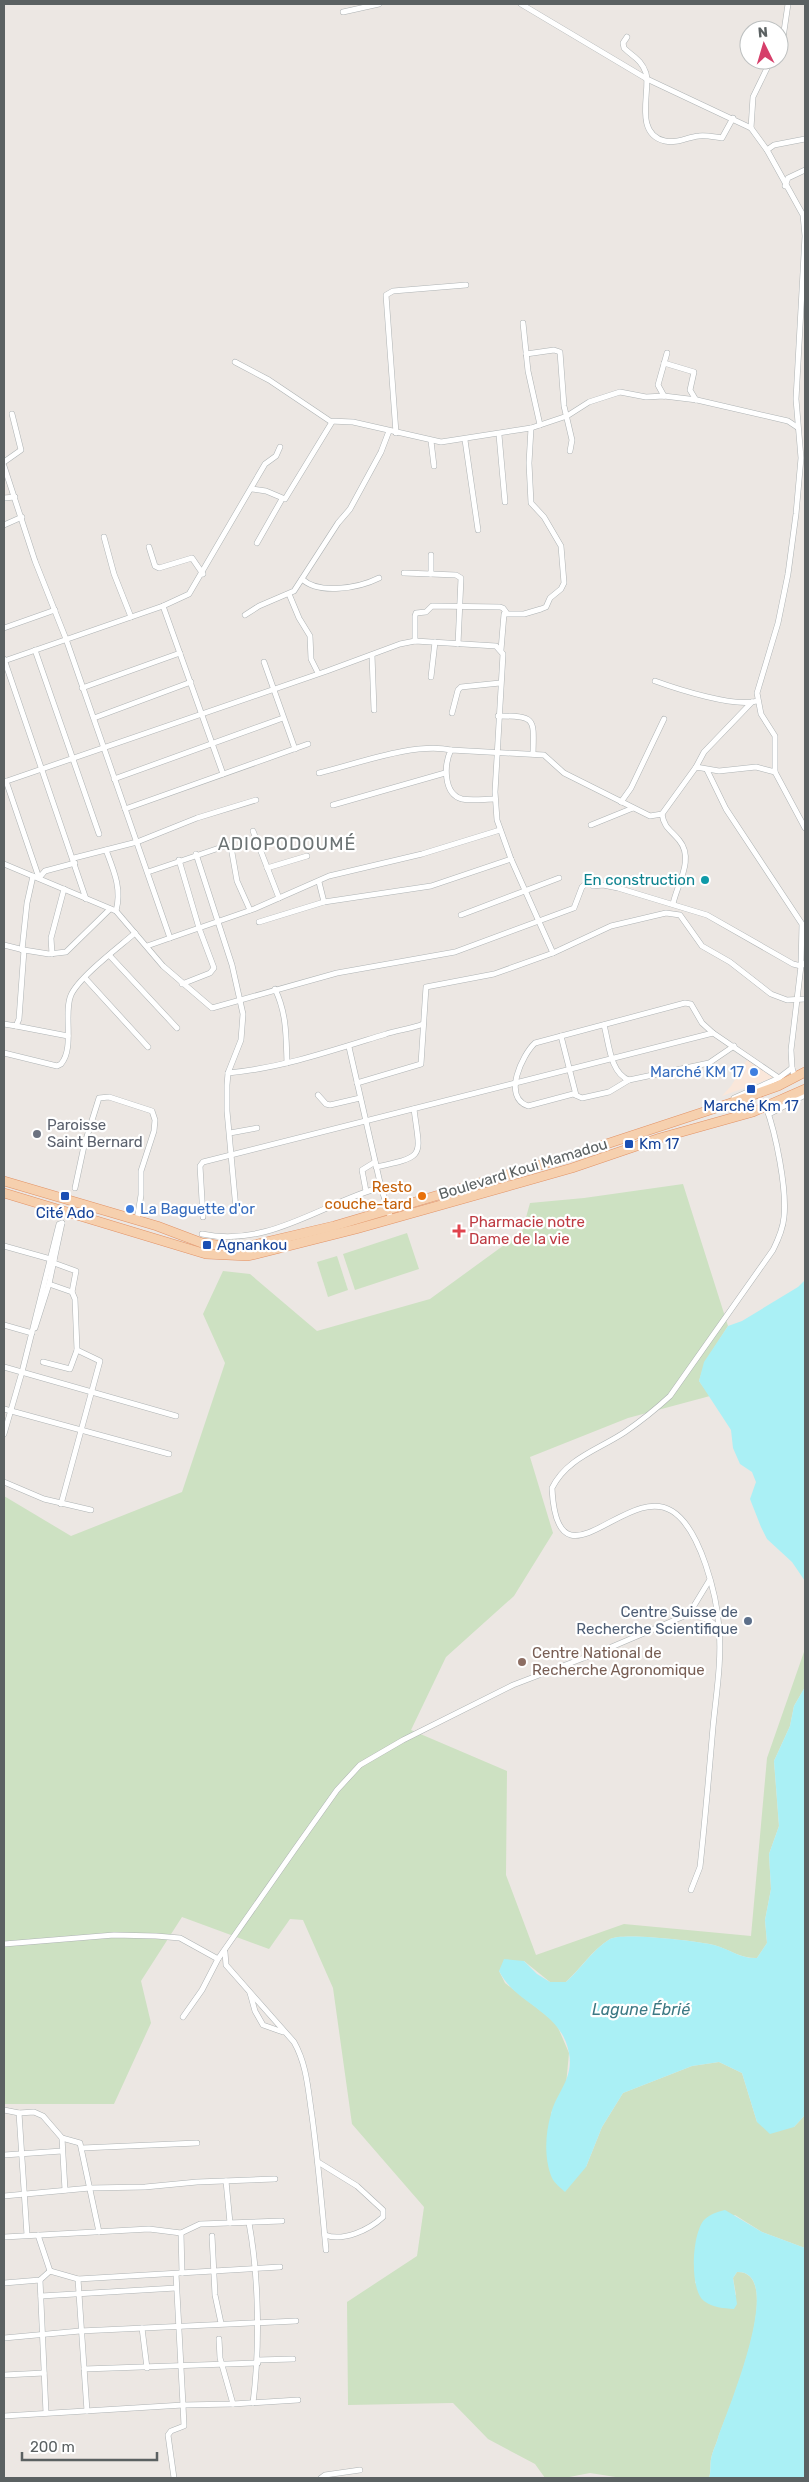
<svg xmlns="http://www.w3.org/2000/svg" width="809" height="2482" font-family="Rubik,sans-serif">
<rect width="100%" height="100%" fill="#ece7e3"/>
<!-- commercial -->
<polygon fill="#fae7da" points="749,1057 775,1077 722,1096 731,1086"/>
<!-- green -->
<g fill="#cde1c2">
<path d="M683 1184 728 1326 705 1362 699 1381 710 1396 628 1418 530 1457 553 1533 514 1596 446 1657 411 1730 507 1771 506 1875 536 1955 624 1924 751 1936 767 1758 805 1649V1687L794 1706 790 1726 774 1761 779 1826 769 1854 771 1889 765 1920 767 1943 757 1958C739 1958 731 1950 714 1945 698 1941 622 1932 610 1939 592 1950 581 1968 566 1982H550L524 1961 499 1971 505 1983 556 2023 569 2053 566 2085 551 2113 586 2167 602 2127 623 2093 692 2066 719 2062 742 2073 757 2122 794 2127 805 2115V2248L762 2232 735 2215 697 2236 695 2283 736 2295 733 2278 737 2272C788 2271 726 2416 718 2438 716 2445 712 2452 711 2459 710 2466 711 2472 709 2478H622L590 2473 564 2478H545L535 2464 488 2439 453 2403 348 2405 347 2302 417 2256 424 2207 352 2124 333 1988 303 1920 290 1919 269 1949 182 1917 141 1981 151 2023 114 2104H4V1496L71 1536 182 1492 225 1363 203 1314 223 1271 250 1274 317 1331 430 1299 522 1232 530 1203 584 1198Z"/>
<polygon points="407,1233 419,1269 355,1290 343,1254"/>
<polygon points="337,1256 348,1290 328,1297 317,1262"/>
</g>
<!-- water -->
<g fill="#aaf0f5">
<polygon points="805,1280 805,1581 792,1562 767,1539 761,1527 750,1499 756,1482 752,1472 740,1464 733,1448 731,1430 699,1381 704,1362 728,1326 742,1321 798,1287"/>
<path d="M805 1687V2115L794 2127 770 2134 757 2122 742 2073 719 2062 692 2066 623 2093 602 2127 586 2167 565 2192C561 2188 554 2183 552 2178 544 2159 545 2134 551 2114 556 2093 574 2079 569 2053 561 2010 517 2006 499 1971L504 1959 524 1961 537 1974 550 1982H566C581 1969 592 1950 610 1939 622 1932 698 1941 714 1945 730 1949 740 1959 757 1958L767 1943 765 1920 771 1889 769 1854 779 1826 774 1761 790 1726 794 1706Z"/>
<path d="M725 2210 762 2232 805 2248V2478H709C711 2472 710 2466 711 2459 712 2452 716 2445 718 2438 725 2416 788 2270 737 2272L733 2278 737 2304 734 2309C723 2308 713 2308 704 2301 689 2289 692 2234 704 2220 710 2214 717 2212 725 2210Z"/>
</g>
<g fill="none" stroke-linecap="round" stroke-linejoin="round">
<!-- street casing -->
<g stroke="#aeb3b4" stroke-width="6">
<g id="street">
<polyline points="521,4 647,79 751,128 767,150 803,215 805,236 796,399 801,458 796,514 788,574 778,623 757,693 761,714 775,736 775,772 805,828"/>
<polyline points="343,12 379,4"/>
<path d="M627 37 623 43 624 48C633 57 641 59 646 73 651 90 633 134 665 141 677 144 687 137 699 136 706 135 714 137 722 138L733 118"/>
<polyline points="779,47 783,38 788,4"/>
<polyline points="751,128 753,97 771,60"/>
<polyline points="767,150 774,145 805,139"/>
<polyline points="785,186 788,178 805,170"/>
<polyline points="523,323 528,371 540,425"/>
<polyline points="526,354 554,350 560,352 564,406 572,440 570,451"/>
<polyline points="235,362 269,380 330,421 353,422 441,442 531,428 567,416 589,402 620,392 646,397 664,396 697,400 788,421 797,427"/>
<polyline points="664,363 694,372 690,390 696,400"/>
<polyline points="664,396 658,385 667,353"/>
<polyline points="396,433 386,295 393,291 466,285"/>
<polyline points="499,435 505,502"/>
<polyline points="465,440 478,530"/>
<polyline points="431,441 434,466"/>
<polyline points="4,462 21,450 12,414"/>
<polyline points="4,466 35,561 66,639 170,938 147,946"/>
<polyline points="252,489 266,491 285,499 332,422"/>
<polyline points="4,498 15,497"/>
<polyline points="4,525 22,517"/>
<polyline points="104,537 114,574 131,617"/>
<polyline points="257,543 282,499"/>
<polyline points="149,547 155,566 159,568 192,558 203,574"/>
<polyline points="404,573 431,574 431,555"/>
<polyline points="431,574 456,575 461,578 458,644"/>
<path d="M302 579C319 595 359 588 379 578"/>
<polyline points="289,594 299,618 310,636 311,659 318,673"/>
<polyline points="163,606 223,774"/>
<polyline points="245,615 259,606 294,591 338,523 350,509 381,452 389,431"/>
<polyline points="4,628 55,610"/>
<polyline points="415,641 415,616 416,613 426,612 432,606 500,607 503,608 506,612"/>
<polyline points="35,650 99,834"/>
<polyline points="501,650 504,614 524,614 541,609 546,607 550,598 561,589 564,583 561,546 544,517 531,503 529,463 531,428"/>
<polyline points="372,655 374,710"/>
<polyline points="4,659 86,899"/>
<polyline points="4,661 163,606 189,594 265,464 276,456 280,447"/>
<polyline points="264,662 295,749"/>
<polyline points="431,677 435,642"/>
<path d="M655 681C677 689 736 708 757 701"/>
<polyline points="82,688 180,653"/>
<polyline points="452,713 458,690 461,687 500,683"/>
<path d="M498 716C536 716 534 718 533 754"/>
<polyline points="94,718 191,682"/>
<polyline points="696,767 704,752 752,702"/>
<polyline points="707,770 726,809 802,924 801,966 791,1050 792,1068 795,1078"/>
<path d="M319 773C357 764 414 742 451 750"/>
<polyline points="114,779 283,718"/>
<polyline points="6,781 39,878"/>
<polyline points="4,782 327,671 400,644 415,641 496,646 503,654 495,792 497,820 511,859 553,953"/>
<path d="M495 799C485 799 472 801 462 799 443 794 444 764 451 750L544 755 564 773 650 816 662 814 696 767 719 771 756 767 775 772"/>
<polyline points="621,802 631,788 664,719"/>
<polyline points="333,805 445,773"/>
<polyline points="125,809 308,744"/>
<path d="M662 814C664 828 671 830 679 840 695 859 677 884 673 904"/>
<polyline points="591,825 633,808"/>
<polyline points="253,831 279,898"/>
<path d="M106 850C114 871 122 889 116 911"/>
<polyline points="196,854 232,965 243,1014 241,1040 228,1073 227,1085 227,1111 236,1209"/>
<polyline points="74,858 137,842 197,818 256,800"/>
<polyline points="179,860 199,928 214,968 210,973 182,984"/>
<polyline points="4,864 116,911 163,966 212,1008 337,973 455,952 574,908 582,887 589,881 593,886 603,885 618,888 707,915 793,964 801,966 805,963"/>
<polyline points="267,868 307,856"/>
<polyline points="148,872 228,845 231,847 237,881 250,910"/>
<polyline points="39,878 45,871 75,863"/>
<polyline points="319,882 324,902"/>
<polyline points="461,915 559,878"/>
<polyline points="259,922 324,902 431,886 511,859"/>
<polyline points="170,938 254,909 329,876 422,854 500,830"/>
<polyline points="4,945 24,950 19,1019 16,1026 4,1024"/>
<polyline points="22,950 27,903 33,876"/>
<polyline points="24,950 49,954 66,952 110,909"/>
<polyline points="52,954 51,938 64,889"/>
<polyline points="110,956 177,1028"/>
<polyline points="85,978 148,1047"/>
<path d="M275 989C287 1014 286 1037 287 1063"/>
<path d="M604 1025C609 1043 610 1073 629 1080L709 1063 734 1046"/>
<polyline points="16,1026 68,1036"/>
<polyline points="561,1036 576,1095"/>
<polyline points="349,1047 381,1187 391,1219"/>
<path d="M4 1053 57 1066 61 1064C75 1048 63 1013 71 995 79 977 119 947 135 933"/>
<path d="M228 1073C282 1068 334 1050 386 1034 398 1030 411 1029 423 1024"/>
<path d="M629 1080 609 1092 582 1098 573 1094 528 1106C502 1097 522 1055 535 1043L685 1003 691 1004 702 1023 713 1033 779 1078"/>
<polyline points="357,1083 421,1064 426,987 494,974 553,953 611,926 666,913 680,915 702,946 730,962 771,994 787,1000 805,999"/>
<polyline points="318,1095 326,1104 330,1105 360,1098"/>
<polyline points="734,1098 779,1078 792,1068"/>
<polyline points="769,1114 805,1095"/>
<polyline points="230,1133 257,1128"/>
<path d="M376 1167C427 1156 420 1157 414 1109"/>
<polyline points="75,1188 84,1146 99,1098 109,1097 152,1111 155,1120 154,1131 141,1171 141,1195 137,1220"/>
<polyline points="366,1191 362,1170 375,1162"/>
<polyline points="203,1217 200,1166 203,1162 713,1033"/>
<path d="M202 1234C268 1248 321 1204 381 1187"/>
<polyline points="4,1246 54,1260"/>
<polyline points="54,1263 76,1271 72,1292"/>
<polyline points="49,1284 72,1292 75,1299 77,1350 100,1361 61,1504"/>
<polyline points="4,1325 32,1333"/>
<polyline points="35,1328 49,1284 62,1223"/>
<polyline points="43,1362 70,1369 77,1350"/>
<polyline points="4,1367 176,1416"/>
<polyline points="4,1409 169,1454"/>
<polyline points="4,1434 22,1372 59,1224 62,1223"/>
<polyline points="4,1482 44,1499 91,1510"/>
<polyline points="689,1614 709,1620 719,1628"/>
<path d="M691 1890 700 1867C705 1820 709 1774 713 1727 716 1695 722 1661 719 1628 717 1597 701 1529 672 1511 626 1482 557 1596 552 1488 567 1458 598 1450 625 1432 641 1421 656 1409 670 1396L773 1250C778 1240 783 1229 784 1217 787 1189 776 1134 766 1107"/>
<polyline points="4,1944 114,1935 156,1936 180,1938 218,1959"/>
<path d="M225 1952 226 1965 294 2042C307 2065 308 2090 312 2116 318 2161 322 2205 326 2250"/>
<polyline points="250,1993 255,2011 263,2025 283,2032"/>
<polyline points="183,2017 202,1990 218,1959 295,1849 337,1790 360,1765 403,1740 513,1685 602,1651 689,1614 709,1581"/>
<polyline points="4,2110 19,2113 27,2235"/>
<polyline points="19,2113 34,2112 43,2116 62,2138 80,2143 99,2232"/>
<polyline points="62,2138 65,2190"/>
<polyline points="82,2148 197,2143"/>
<polyline points="4,2155 62,2151"/>
<path d="M318 2162 357 2186 383 2210V2217C369 2230 343 2242 325 2235"/>
<polyline points="226,2181 230,2223"/>
<polyline points="4,2196 90,2188 145,2187 197,2182 275,2179"/>
<path d="M249 2223C259 2277 260 2348 253 2403"/>
<polyline points="181,2233 182,2273"/>
<polyline points="38,2235 50,2271"/>
<polyline points="212,2236 215,2295 221,2323"/>
<polyline points="4,2237 149,2229 181,2233 200,2224 282,2221"/>
<polyline points="78,2279 87,2411"/>
<polyline points="40,2280 46,2413"/>
<polyline points="4,2283 40,2280 50,2271 78,2279 280,2267"/>
<polyline points="41,2296 176,2288"/>
<polyline points="142,2328 147,2368"/>
<polyline points="4,2338 80,2331 296,2321"/>
<polyline points="219,2339 220,2358 233,2404"/>
<polyline points="258,2360 293,2359"/>
<polyline points="84,2369 258,2363"/>
<polyline points="4,2375 44,2373"/>
<polyline points="4,2416 183,2405 176,2274"/>
<polyline points="174,2478 168,2435 171,2431 184,2426 183,2405 233,2404 298,2400"/>
<polyline points="321,2478 325,2475 360,2470"/>
</g>
</g>
<!-- primary casing -->
<g stroke="#e29266" stroke-width="10">
<g id="primary">
<polyline points="4,1181 157,1226 202,1243 231,1247 249,1246 334,1226 567,1157 731,1103 778,1086 805,1072"/>
<polyline points="4,1193 206,1254 248,1256 356,1229 572,1168 660,1138 753,1112 805,1089"/>
</g>
</g>
<!-- street -->
<use href="#street" stroke="#fff" stroke-width="5"/>
<!-- primary -->
<use href="#primary" stroke="#f6d0ae" stroke-width="9"/>
</g>
<!-- markers -->
<circle fill="#0f9aa8" stroke="#fff" stroke-width="2" cx="705" cy="880" r="5"/>
<g fill="#3f7fe0" stroke="#fff" stroke-width="2">
<circle cx="754" cy="1072" r="5"/>
<circle cx="130" cy="1209" r="5"/>
</g>
<g fill="#1a4fb4" stroke="#fff" stroke-width="2">
<rect x="746" y="1084" width="10" height="10" rx="2.5"/>
<rect x="624" y="1139" width="10" height="10" rx="2.5"/>
<rect x="60" y="1191" width="10" height="10" rx="2.5"/>
<rect x="202" y="1240" width="10" height="10" rx="2.5"/>
</g>
<circle fill="#6b7280" stroke="#fff" stroke-width="2" cx="37" cy="1134" r="5"/>
<circle fill="#e8710a" stroke="#fff" stroke-width="2" cx="422" cy="1196" r="5"/>
<path fill="#e0444e" stroke="#fff" stroke-width="2" d="M456.5 1223.5h5v5h5v5h-5v5h-5v-5h-5v-5h5z"/>
<circle fill="#5c6f8a" stroke="#fff" stroke-width="2" cx="748" cy="1621" r="5"/>
<circle fill="#8d6e63" stroke="#fff" stroke-width="2" cx="522" cy="1662" r="5"/>
<g text-anchor="middle" stroke-width="4.5" stroke-linejoin="round" paint-order="stroke">
<!-- culture labels -->
<g font-size="15" fill="#0d838f" stroke="#fff" text-anchor="end">
<text x="695" y="885">En construction</text>
</g>
<!-- shop labels -->
<g font-size="15" fill="#366cbe" stroke="#fff" text-anchor="end">
<text x="744" y="1077">Marché KM 17</text>
<text x="140" y="1214" text-anchor="start">La Baguette d'or</text>
</g>
<!-- transit labels -->
<g font-size="15" fill="#164399" stroke="#fff">
<text x="751" y="1111">Marché Km 17</text>
<text x="639" y="1149" text-anchor="start">Km 17</text>
<text x="65" y="1218">Cité Ado</text>
<text x="217" y="1250" text-anchor="start">Agnankou</text>
</g>
<!-- worship labels -->
<g font-size="15" fill="#5b616d" stroke="#fff" text-anchor="start">
<text x="47" y="1130">Paroisse<tspan x="47" dy="17">Saint Bernard</tspan></text>
</g>
<!-- street labels -->
<g font-size="15" fill="#5b6162" stroke="#fff">
<text transform="translate(523 1169) rotate(-17)" y="5">Boulevard Koui Mamadou</text>
</g>
<!-- food labels -->
<g font-size="15" fill="#c56008" stroke="#fff" text-anchor="end">
<text x="412" y="1192">Resto<tspan x="412" dy="17">couche-tard</tspan></text>
</g>
<!-- health labels -->
<g font-size="15" fill="#be3a42" stroke="#fff" text-anchor="start">
<text x="469" y="1227">Pharmacie notre<tspan x="469" dy="17">Dame de la vie</tspan></text>
</g>
<!-- service labels -->
<g font-size="15" fill="#4e5e75" stroke="#fff" text-anchor="end">
<text x="738" y="1617">Centre Suisse de<tspan x="738" dy="17">Recherche Scientifique</tspan></text>
</g>
<!-- education labels -->
<g font-size="15" fill="#785e54" stroke="#fff" text-anchor="start">
<text x="532" y="1658">Centre National de<tspan x="532" dy="17">Recherche Agronomique</tspan></text>
</g>
<!-- water labels -->
<g font-size="16" font-style="italic" fill="#3c7984" stroke="#fff">
<text x="641" y="2015">Lagune Ébrié</text>
</g>
<!-- quarter labels -->
<g font-size="18" letter-spacing="1" fill="#6c7374" stroke="#fff">
<text x="287" y="850">ADIOPODOUMÉ</text>
</g>
</g>
<!-- border -->
<rect width="809" height="2482" fill="none" stroke="#5b6162" stroke-width="10"/>
<!-- north arrow -->
<g transform="translate(764 45) rotate(355)"><circle r="24" fill="#ffffff" stroke="#bdc0c0"/>
<path d="M0-4L9 19L0 12L-9 19Z" fill="#d63f6a"/>
<text y="-8" font-size="14" font-weight="bold" text-anchor="middle" fill="#5b6162">N</text>
</g>
<!-- scale -->
<path d="M22 2452v8h135v-8" fill="none" stroke="#5b6162" stroke-width="2.5"/>
<text x="30" y="2452" font-size="15" fill="#5b6162" stroke="#ffffff" stroke-width="4" paint-order="stroke">200 m</text>
</svg>
